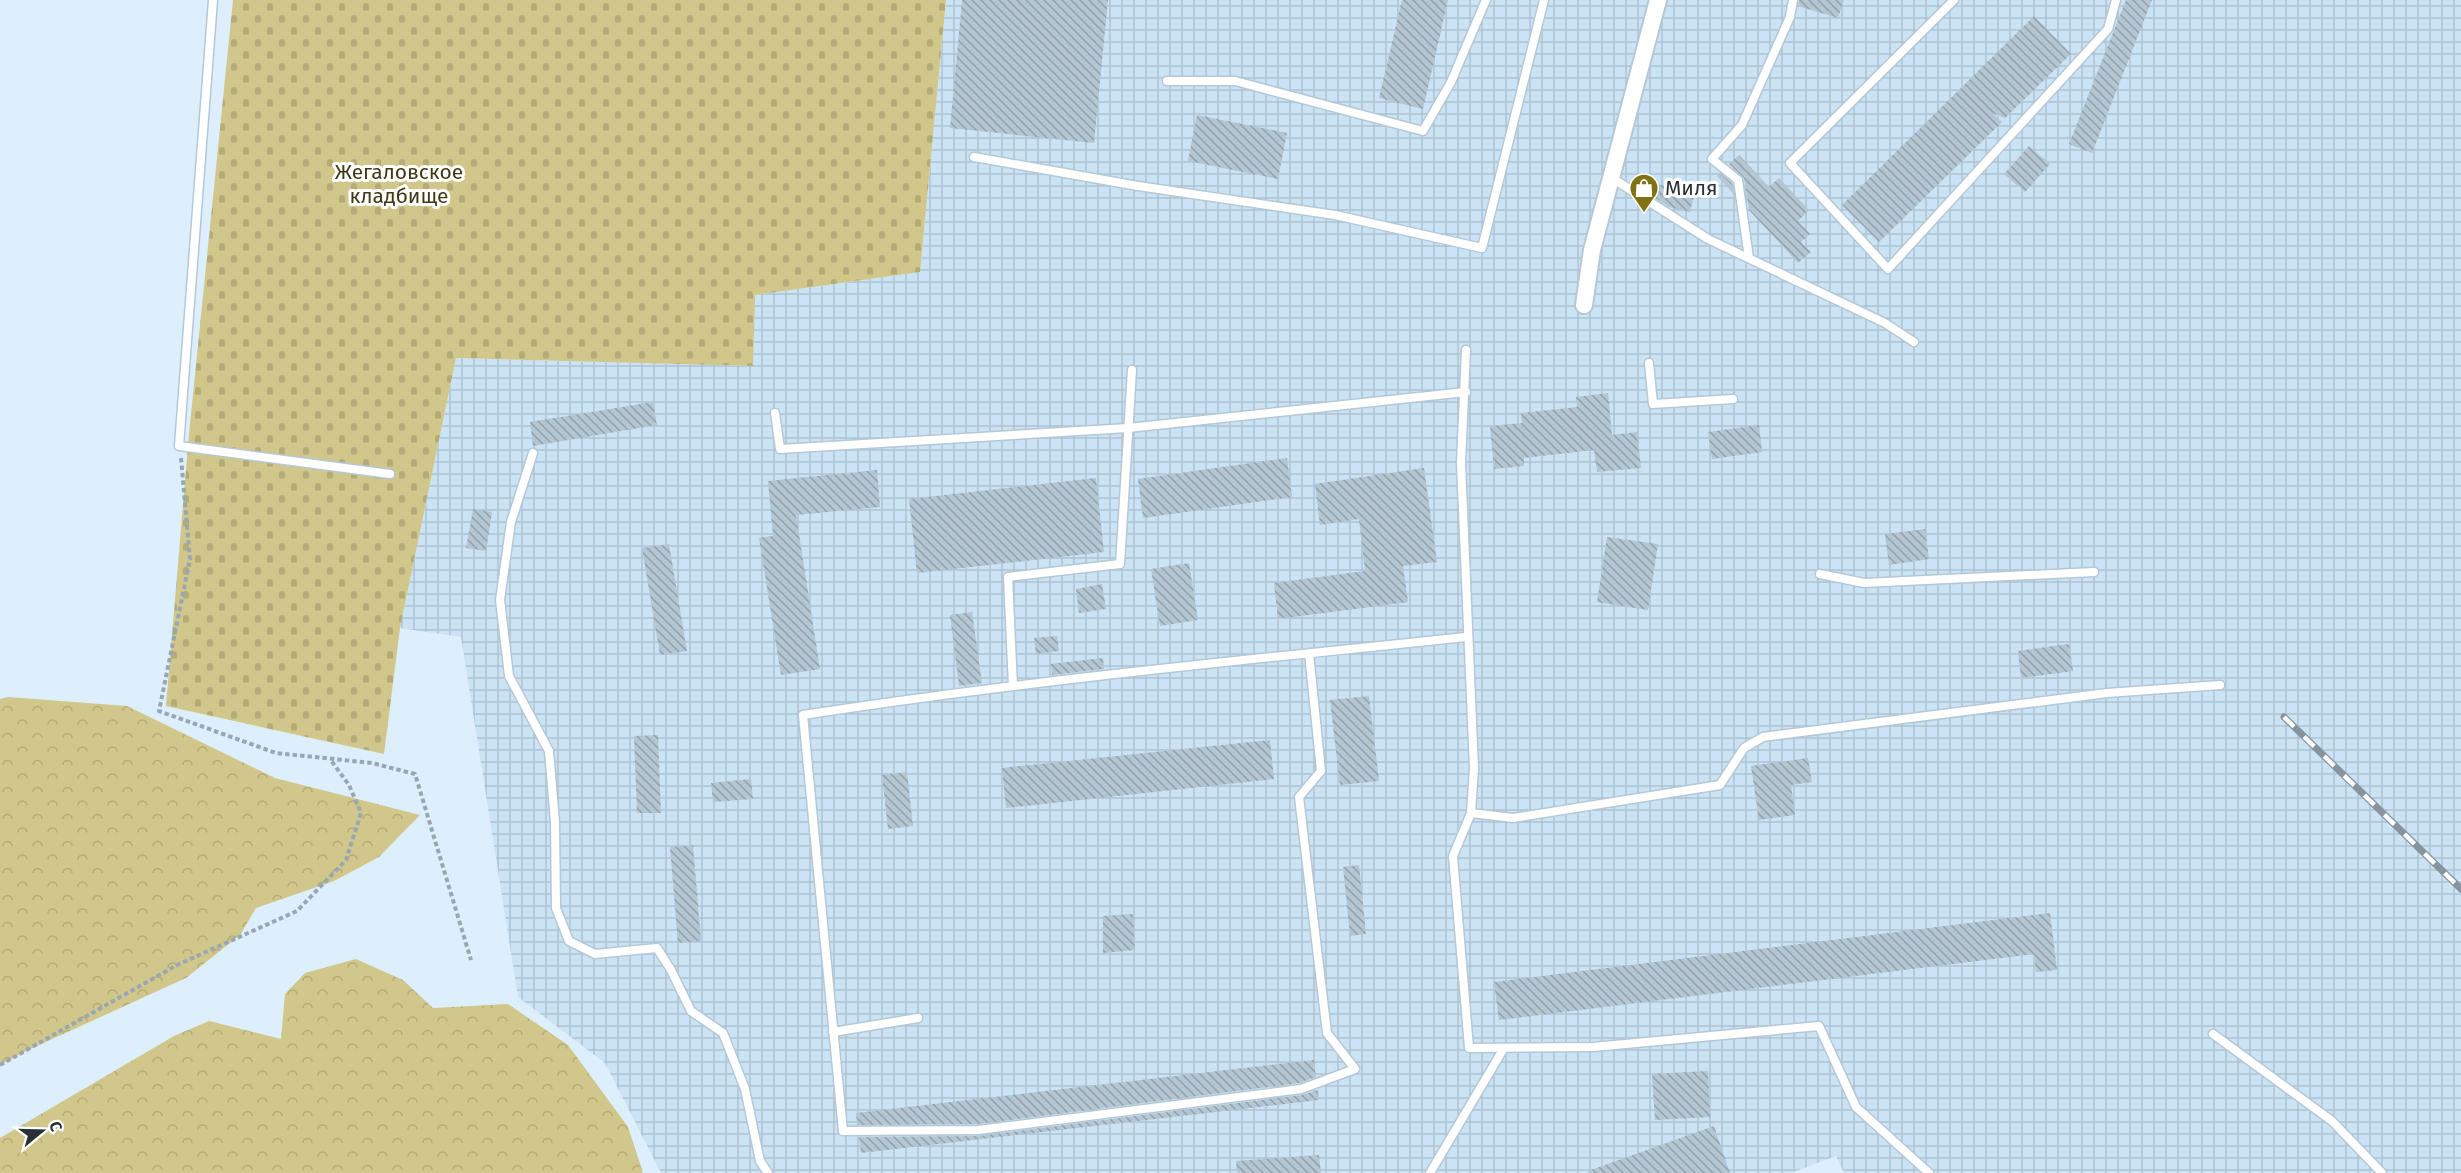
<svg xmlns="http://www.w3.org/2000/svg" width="2461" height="1173" font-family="'Fira Sans',sans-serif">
<defs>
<pattern id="industrial-grid" width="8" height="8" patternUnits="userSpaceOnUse" patternTransform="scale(1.5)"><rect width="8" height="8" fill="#cae3f5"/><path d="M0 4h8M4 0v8" fill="none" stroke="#aec3d3"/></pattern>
<pattern id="forest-crowns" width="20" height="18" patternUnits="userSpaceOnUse" patternTransform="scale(1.5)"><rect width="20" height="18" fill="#d1c78a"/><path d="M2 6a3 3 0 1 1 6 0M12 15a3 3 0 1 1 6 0" fill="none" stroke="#b4ab78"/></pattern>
<pattern id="cemetery-stones" width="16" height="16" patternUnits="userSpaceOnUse" patternTransform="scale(1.5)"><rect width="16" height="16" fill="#d1c78a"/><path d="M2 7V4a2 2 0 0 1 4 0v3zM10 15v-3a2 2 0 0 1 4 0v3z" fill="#b4ab78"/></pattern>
<pattern id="building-back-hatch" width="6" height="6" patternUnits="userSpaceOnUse" patternTransform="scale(1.5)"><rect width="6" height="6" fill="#b3c6d2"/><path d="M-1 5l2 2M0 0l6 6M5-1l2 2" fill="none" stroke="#92a1ab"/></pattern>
</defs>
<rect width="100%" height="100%" fill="#ddeffd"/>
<!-- industrial -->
<polygon fill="url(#industrial-grid)" points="946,0 2461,0 2461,1173 1844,1173 1836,1156 1791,1173 661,1173 605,1063 518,997 461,637 400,628 456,358 753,366 754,295 920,272"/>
<!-- forest -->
<g fill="url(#forest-crowns)">
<polygon points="8,697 127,706 275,778 420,815 379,857 334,881 256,908 240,935 186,978 26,1051 0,1065 0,699"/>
<polygon points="356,959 403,980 433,1008 508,1004 568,1045 628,1127 643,1173 0,1173 0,1138 174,1036 209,1021 281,1039 285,994 305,973"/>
</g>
<!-- cemetery -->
<polygon fill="url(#cemetery-stones)" points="233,0 946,0 920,272 755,295 753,366 456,358 400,628 384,754 166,706 189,434"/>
<!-- building -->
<g fill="url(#building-back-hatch)">
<polygon points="962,0 1108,0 1094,143 950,128"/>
<polygon points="1402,0 1448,0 1423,109 1379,98"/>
<polygon points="1799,0 1844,0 1838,18 1798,6"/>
<polygon points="2126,0 2152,0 2092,153 2069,144"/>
<polygon points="2034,16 2071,54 2005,118 1992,113 2002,122 1879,242 1842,205"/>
<polygon points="1197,115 1287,133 1278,179 1188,161"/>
<polygon points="2029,146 2050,164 2025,192 2004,174"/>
<polygon points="1739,155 1769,187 1779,178 1809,210 1798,221 1810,234 1801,242 1811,252 1798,263 1749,210 1744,178 1729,164"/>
<polygon points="1720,173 1732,183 1734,194 1717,176"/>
<polygon points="1651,183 1695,192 1690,212 1669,207 1649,194"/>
<polygon points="1608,393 1612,435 1637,432 1641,468 1597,472 1594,450 1524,458 1524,466 1494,469 1490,426 1522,423 1521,413 1577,407 1576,397"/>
<polygon points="653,402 657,425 533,446 530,422"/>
<polygon points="1759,425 1762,452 1712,459 1708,432"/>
<polygon points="1287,458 1292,497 1143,518 1138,479"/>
<polygon points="1424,468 1437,562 1403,566 1408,602 1278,619 1274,583 1365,571 1359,519 1320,525 1315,484"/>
<polygon points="877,470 880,507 796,515 820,669 781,675 759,538 773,536 768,481"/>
<polygon points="1096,478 1104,552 917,573 909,499"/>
<polygon points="473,509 492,512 486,551 466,548"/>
<polygon points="1925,529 1929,559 1889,565 1885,534"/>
<polygon points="1607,537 1658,544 1648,610 1597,602"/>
<polygon points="669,544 687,651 660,655 642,548"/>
<polygon points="1189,563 1198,620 1160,626 1151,569"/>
<polygon points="1102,584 1106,609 1079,613 1076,589"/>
<polygon points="972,612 982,683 959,686 950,615"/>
<polygon points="1057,636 1059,651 1036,654 1034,638"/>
<polygon points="2069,644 2073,671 2021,678 2018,651"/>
<polygon points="1103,658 1104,669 1052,675 1051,664"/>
<polygon points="1369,696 1379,781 1340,785 1330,700"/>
<polygon points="658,735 661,813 637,813 634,736"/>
<polygon points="1270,740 1274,779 1006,808 1002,768"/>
<polygon points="1808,758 1812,782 1791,785 1795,815 1759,820 1751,766"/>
<polygon points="907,772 913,826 888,829 882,775"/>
<polygon points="751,779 753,799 713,802 711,783"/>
<polygon points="693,845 701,941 678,943 670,847"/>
<polygon points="1359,865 1366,934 1350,936 1343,867"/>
<polygon points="2050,913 2057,970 2036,972 2034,954 1499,1020 1494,982"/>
<polygon points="1133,914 1135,950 1103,953 1103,916"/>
<polygon points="1314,1060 1316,1077 1299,1083 978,1124 857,1125 856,1113"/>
<polygon points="1708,1071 1710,1117 1655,1120 1652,1074"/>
<polygon points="1318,1090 1319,1100 861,1153 859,1137 979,1136 1302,1095"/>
<polygon points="1714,1126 1730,1173 1588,1173 1588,1171"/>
<polygon points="1319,1155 1321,1173 1237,1173 1236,1161"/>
</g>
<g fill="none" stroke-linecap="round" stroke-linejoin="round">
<!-- service casing -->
<g stroke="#b6c8d5" stroke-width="11">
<g id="service">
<polyline points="213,0 179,446 390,474"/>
<polyline points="1954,0 1790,163 1888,269 2108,29 2116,0"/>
<polyline points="1167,81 1235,81 1423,131 1451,82 1486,0"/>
<polyline points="974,157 1138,186 1335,215 1482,248 1544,0"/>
<polyline points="1612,178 1708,239 1885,323 1914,342"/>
<polyline points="1749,258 1738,180 1712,159 1742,125 1790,17 1793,0"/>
<polyline points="1466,350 1461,463 1474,768 1471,813 1453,856 1469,1048 1593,1047 1819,1026 1856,1107 1929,1173"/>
<polyline points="1649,363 1653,404 1733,399"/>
<polyline points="775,413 780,449 1128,428 1466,392"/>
<polyline points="533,453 511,522 500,600 509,676 549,751 555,822 556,908 569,941 595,954 657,948 671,970 691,1011 723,1033 745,1089 760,1161 768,1173"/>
<polyline points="1820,574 1864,583 2094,572"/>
<path d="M1309 653 1321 771 1299 797 1327 1033 1355 1069 1301 1089 978 1130 843 1131 803 715C1023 681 1245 660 1466 637"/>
<polyline points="1013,686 1008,577 1120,564 1132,370"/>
<polyline points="1471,813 1513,818 1720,785 1744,748 1763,737 2107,693 2220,685"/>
<polyline points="833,1032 918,1018"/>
<polyline points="2213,1034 2332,1121 2382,1173"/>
<polyline points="1430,1173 1504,1048"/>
</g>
</g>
<!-- minor casing -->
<g stroke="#b6c8d5" stroke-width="20">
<polyline id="minor" points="1584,305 1592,250 1658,0"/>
</g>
<!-- path -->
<g stroke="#99a7b2" stroke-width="4" stroke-dasharray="4.5 3" stroke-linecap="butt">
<polyline points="181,458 190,559 159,711 276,753 372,763 415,774 471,960"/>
<polyline points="0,1065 177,965 297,911 346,860 361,813 349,785 330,759"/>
</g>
<!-- service -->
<use href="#service" stroke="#fff" stroke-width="8"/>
<!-- minor -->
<use href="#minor" stroke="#fff" stroke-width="16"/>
<!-- rail casing -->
<g stroke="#87949e" stroke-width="7">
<polyline id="rail" points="2284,717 2461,889"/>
</g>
<!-- rail -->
<use href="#rail" stroke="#fff" stroke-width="4.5" stroke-dasharray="14" stroke-linecap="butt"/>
</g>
<!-- icons -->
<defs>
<g id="shop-pin" transform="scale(1.5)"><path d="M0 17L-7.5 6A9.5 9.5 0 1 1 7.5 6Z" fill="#807213" stroke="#fff"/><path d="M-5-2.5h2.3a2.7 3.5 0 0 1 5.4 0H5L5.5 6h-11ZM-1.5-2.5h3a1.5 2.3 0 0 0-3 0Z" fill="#fff"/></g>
</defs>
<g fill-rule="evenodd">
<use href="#shop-pin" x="1644" y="188"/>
</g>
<g text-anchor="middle" stroke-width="6" stroke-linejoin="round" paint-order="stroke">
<!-- park labels -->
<g font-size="21" fill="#3f3914" stroke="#fff">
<text x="399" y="179">Жегаловское<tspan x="399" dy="24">кладбище</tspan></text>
</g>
<!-- poi labels -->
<g font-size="21" fill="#2a3136" stroke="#fff" text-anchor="start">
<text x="1665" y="195">Миля</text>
</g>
</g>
<!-- north arrow -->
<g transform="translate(42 1131) rotate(71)" stroke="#ffffff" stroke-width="4.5" paint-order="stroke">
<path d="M0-4.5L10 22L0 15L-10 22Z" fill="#2a3136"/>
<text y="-9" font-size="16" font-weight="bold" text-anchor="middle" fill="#2a3136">С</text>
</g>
</svg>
